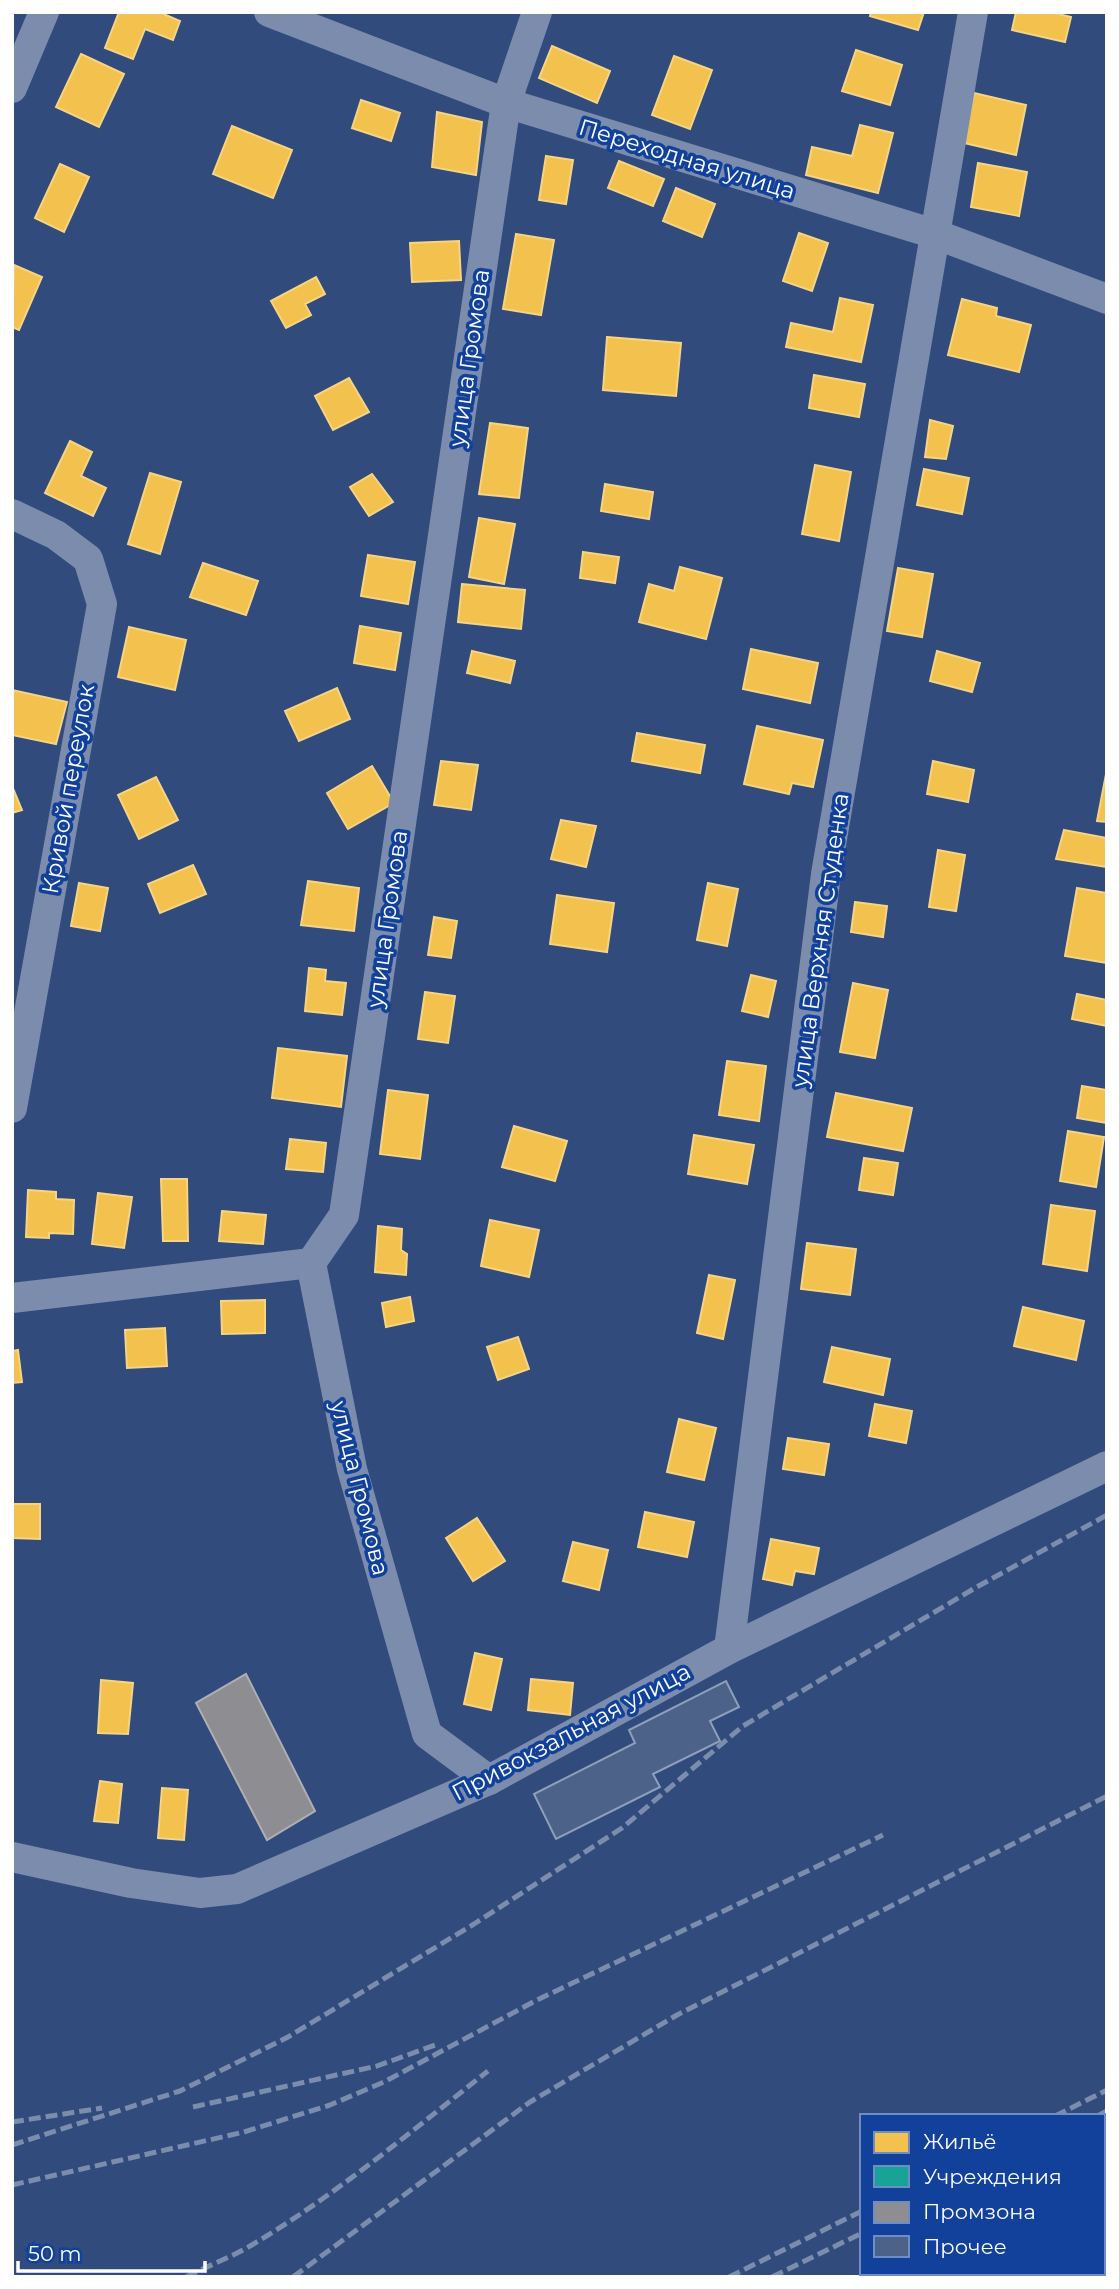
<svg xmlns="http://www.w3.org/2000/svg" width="1119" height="2289" font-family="Montserrat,sans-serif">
<rect width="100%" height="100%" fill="#304b7c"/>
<!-- homes -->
<g fill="#f2c14e" stroke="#f6d483" stroke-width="2">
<polygon points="119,12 159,12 180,21 173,40 145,29 133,59 105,48"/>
<polygon points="871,12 924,12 918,30 870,16"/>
<polygon points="1016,12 1050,12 1071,17 1065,42 1012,30"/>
<polygon points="552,46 610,71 597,103 539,78"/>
<polygon points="856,50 902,65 890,105 842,91"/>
<polygon points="81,54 124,74 99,127 56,107"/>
<polygon points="674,56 712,70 690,129 652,115"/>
<polygon points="974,93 1026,105 1016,155 964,143"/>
<polygon points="361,100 400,113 391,141 352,128"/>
<polygon points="437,112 482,122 476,175 432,167"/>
<polygon points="860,125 893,133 878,193 806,175 812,147 852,156"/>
<polygon points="232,126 292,150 273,198 213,174"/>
<polygon points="546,156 573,160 566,204 539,200"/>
<polygon points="619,161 664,179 653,206 608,188"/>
<polygon points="978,163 1027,172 1019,216 971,207"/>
<polygon points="60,164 89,177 64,232 35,218"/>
<polygon points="676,188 715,204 702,237 663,221"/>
<polygon points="799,233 828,243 812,291 783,281"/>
<polygon points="516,234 554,240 541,315 503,309"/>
<polygon points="459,241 461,280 412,282 410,243"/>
<polygon points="14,265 42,277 19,330 12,327"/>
<polygon points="316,277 325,294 305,304 311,315 286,328 271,301"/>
<polygon points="840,298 873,305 861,362 786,347 791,323 833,332"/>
<polygon points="962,299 997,308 996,316 1031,325 1019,372 948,355"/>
<polygon points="607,337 681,343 676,396 603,390"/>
<polygon points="814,375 865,384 859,417 809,408"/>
<polygon points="349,378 369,412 333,430 315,396"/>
<polygon points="930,420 953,426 946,459 925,457"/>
<polygon points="490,423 528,428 519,498 479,494"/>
<polygon points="70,441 92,452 81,476 106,488 93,516 45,493"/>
<polygon points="815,465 851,472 839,541 802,534"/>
<polygon points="924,469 969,478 962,514 917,505"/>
<polygon points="150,473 181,482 160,554 128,544"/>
<polygon points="372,474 393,502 369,516 350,487"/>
<polygon points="605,484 653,492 649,519 601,511"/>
<polygon points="479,518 515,524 504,584 469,577"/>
<polygon points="583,552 619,557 615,583 580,578"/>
<polygon points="368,555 415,562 408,604 361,596"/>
<polygon points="203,563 258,581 246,615 190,597"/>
<polygon points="680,567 722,578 706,639 639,622 649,584 674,591"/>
<polygon points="898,568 933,574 922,637 887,631"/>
<polygon points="462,584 525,590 521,629 458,622"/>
<polygon points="360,626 401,633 395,670 354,663"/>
<polygon points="129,627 186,640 175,690 118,677"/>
<polygon points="751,649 818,663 810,703 743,689"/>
<polygon points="472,651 515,661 510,683 467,673"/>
<polygon points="937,651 980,663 972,692 930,681"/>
<polygon points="337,688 350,719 299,741 285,711"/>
<polygon points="12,690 67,702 56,744 12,735"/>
<polygon points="757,726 823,740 813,787 792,783 789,794 744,784"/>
<polygon points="637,733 705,745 700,773 632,761"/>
<polygon points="441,761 478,765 471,810 434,805"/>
<polygon points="933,761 974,770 968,802 927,794"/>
<polygon points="372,766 394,803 348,829 327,793"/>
<polygon points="1107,769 1107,822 1097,821"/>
<polygon points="156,777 178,820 139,839 118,795"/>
<polygon points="12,786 22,810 12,813"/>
<polygon points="561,820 596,826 586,867 551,859"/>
<polygon points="1064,830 1107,838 1107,867 1056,859"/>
<polygon points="938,850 965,855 956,911 929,907"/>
<polygon points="193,865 206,894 160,913 148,884"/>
<polygon points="308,881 359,888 354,931 301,925"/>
<polygon points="79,883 108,888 100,931 71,926"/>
<polygon points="708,883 738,889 727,946 697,940"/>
<polygon points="1077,888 1107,893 1107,963 1065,956"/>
<polygon points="557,895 614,903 607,952 550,944"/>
<polygon points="855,902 887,906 883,937 851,932"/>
<polygon points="434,917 457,921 451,958 428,955"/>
<polygon points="309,968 326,970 325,981 346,983 342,1015 305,1011"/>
<polygon points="751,975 776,981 768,1017 742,1011"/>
<polygon points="853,983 888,990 875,1058 840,1052"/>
<polygon points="425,992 455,996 448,1043 418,1039"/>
<polygon points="1077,994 1107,1000 1107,1026 1072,1019"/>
<polygon points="278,1048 347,1056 341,1107 272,1098"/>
<polygon points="727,1061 766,1066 759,1121 719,1115"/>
<polygon points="1082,1086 1107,1090 1107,1123 1077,1118"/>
<polygon points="388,1090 428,1095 420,1159 380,1154"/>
<polygon points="836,1093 912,1108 903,1151 827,1137"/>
<polygon points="514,1126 567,1141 555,1181 502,1167"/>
<polygon points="1068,1131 1104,1137 1096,1187 1060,1181"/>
<polygon points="694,1135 754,1145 747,1184 688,1174"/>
<polygon points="290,1139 326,1143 323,1172 286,1169"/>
<polygon points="864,1158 898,1163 893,1195 859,1190"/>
<polygon points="161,1179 187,1179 188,1241 163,1241"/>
<polygon points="28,1190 56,1192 56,1199 74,1200 73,1234 49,1233 49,1238 26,1237"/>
<polygon points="98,1193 132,1197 124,1248 92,1244"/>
<polygon points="1051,1205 1095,1211 1087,1271 1043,1264"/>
<polygon points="222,1211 266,1215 263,1244 219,1241"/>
<polygon points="490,1220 539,1230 529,1277 481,1266"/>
<polygon points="378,1226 402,1229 401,1250 407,1254 406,1275 375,1272"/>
<polygon points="807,1243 856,1249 850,1295 801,1289"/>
<polygon points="709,1275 735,1280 723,1339 697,1333"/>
<polygon points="410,1297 414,1321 386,1327 382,1303"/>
<polygon points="265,1300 265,1333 222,1334 221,1301"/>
<polygon points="1023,1307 1084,1321 1076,1360 1014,1346"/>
<polygon points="165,1328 167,1366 127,1368 125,1330"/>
<polygon points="518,1337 529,1369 498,1380 487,1347"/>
<polygon points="832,1347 890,1359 883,1395 824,1382"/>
<polygon points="18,1350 22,1382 12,1383 12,1351"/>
<polygon points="875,1404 912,1411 906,1443 869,1436"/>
<polygon points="679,1419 716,1428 704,1480 667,1472"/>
<polygon points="788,1438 829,1444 824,1475 783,1469"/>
<polygon points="12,1504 40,1504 40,1539 12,1538"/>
<polygon points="645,1512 694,1522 687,1557 638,1547"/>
<polygon points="477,1518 505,1561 473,1581 446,1538"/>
<polygon points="771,1539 819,1548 814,1574 795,1571 792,1585 763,1579"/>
<polygon points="573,1542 608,1550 599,1590 563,1581"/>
<polygon points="475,1653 502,1659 491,1710 464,1704"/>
<polygon points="531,1679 573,1683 570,1715 528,1710"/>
<polygon points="101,1680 133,1683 128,1734 98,1733"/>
<polygon points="100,1781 122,1784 118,1823 94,1821"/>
<polygon points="162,1788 188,1790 184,1840 158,1838"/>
</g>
<!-- public -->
<g fill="#17a398" stroke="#5dbfb7" stroke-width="2">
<polygon points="1107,2146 1107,2235 1103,2237 1103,2148"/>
<polygon points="947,2273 1032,2273 1025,2277 1015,2277 1014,2274 1008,2277 949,2277"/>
</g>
<!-- industry -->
<polygon fill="#8d8d92" stroke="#afafb3" stroke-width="2" points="246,1674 315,1811 267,1840 196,1703"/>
<!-- building -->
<polygon fill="#4c6289" stroke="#8f9fbb" stroke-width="2" points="726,1681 739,1707 710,1721 720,1741 653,1774 660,1787 556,1839 534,1794 635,1743 629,1730"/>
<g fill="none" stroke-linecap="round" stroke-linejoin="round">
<!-- minor -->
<g stroke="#7b8cad" stroke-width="30">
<polyline points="269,12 506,103 935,234 1107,299"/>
<polyline points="12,88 44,12"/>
<polyline points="12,514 56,535 88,559 102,604 12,1108"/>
<polyline points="12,1298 311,1263"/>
<polyline points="729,1649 826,874 973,12"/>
<polyline points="489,1780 427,1734 352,1469 311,1263 344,1215 506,103 537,12"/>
<polyline points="12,1857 131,1883 200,1893 237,1889 489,1780 729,1649 1107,1466"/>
</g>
<!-- rail -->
<g stroke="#7b8cac" stroke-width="5" stroke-dasharray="12 5" stroke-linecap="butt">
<polyline points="193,2107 377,2066 438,2044"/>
<polyline points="1055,2116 1107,2090"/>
<polyline points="1097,2116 1107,2111"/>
<polyline points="12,2122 102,2108"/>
<polyline points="12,2145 180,2091 288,2037 474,1924 622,1828 743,1726 975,1588 1107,1515"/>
<polyline points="12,2185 244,2132 330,2105 384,2082 537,2000 883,1835"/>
<path d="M186 2277C206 2267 226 2259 245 2249 331 2199 409 2133 488 2071"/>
<polyline points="293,2277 530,2102 677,2015 1107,1796"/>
<polyline points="729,2277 862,2211"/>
<polyline points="772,2277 862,2233"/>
</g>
</g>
<g text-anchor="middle" stroke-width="7" stroke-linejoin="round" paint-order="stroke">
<!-- street labels -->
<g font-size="23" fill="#fff" stroke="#11419b">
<text transform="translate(687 159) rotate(17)" y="8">Переходная улица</text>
<text transform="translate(469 358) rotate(-82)" y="8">улица Громова</text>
<text transform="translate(68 789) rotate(-80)" y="8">Кривой переулок</text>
<text transform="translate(387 919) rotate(-82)" y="8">улица Громова</text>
<text transform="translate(820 940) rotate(-82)" y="8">улица Верхняя Cтуденка</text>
<text transform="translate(360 1488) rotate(76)" y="8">улица Громова</text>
<text transform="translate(571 1732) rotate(-28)" y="8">Привокзальная улица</text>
</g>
</g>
<!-- border -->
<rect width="1119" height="2289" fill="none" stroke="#ffffff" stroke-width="28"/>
<!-- legend -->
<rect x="860" y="2114" width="245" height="161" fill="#11419b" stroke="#708dc3" stroke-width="2"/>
<rect x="874" y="2132" width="35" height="21" fill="#f2c14e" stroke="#708dc3" stroke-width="2"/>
<text x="923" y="2149" font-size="21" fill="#ffffff">Жильё</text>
<rect x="874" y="2166" width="35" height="21" fill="#17a398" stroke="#708dc3" stroke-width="2"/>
<text x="923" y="2184" font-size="21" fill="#ffffff">Учреждения</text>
<rect x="874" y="2202" width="35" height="21" fill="#8d8d92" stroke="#708dc3" stroke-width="2"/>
<text x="923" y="2219" font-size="21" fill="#ffffff">Промзона</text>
<rect x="874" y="2236" width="35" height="21" fill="#4c6289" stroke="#708dc3" stroke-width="2"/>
<text x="923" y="2254" font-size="21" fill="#ffffff">Прочее</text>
<!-- scale -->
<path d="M18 2261v10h187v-10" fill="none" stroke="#ffffff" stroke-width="3.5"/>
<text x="28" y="2261" font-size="21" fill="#ffffff" stroke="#11419b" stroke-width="5" paint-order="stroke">50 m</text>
</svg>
